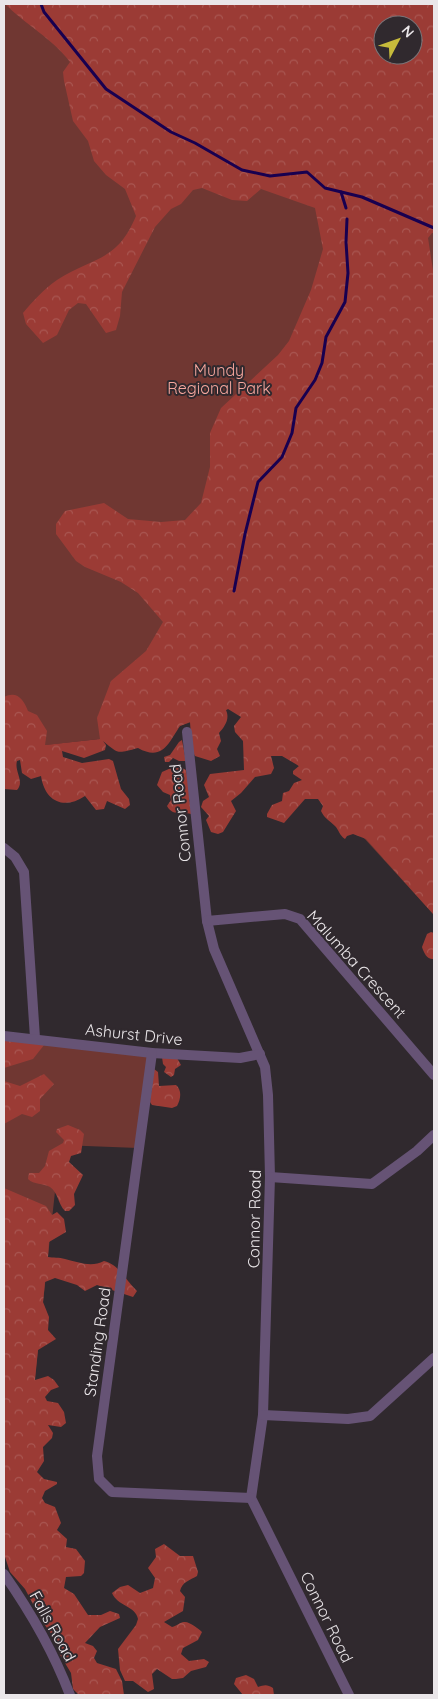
<svg xmlns="http://www.w3.org/2000/svg" width="438" height="1699" font-family="Quicksand,sans-serif">
<defs>
<pattern id="forest-crowns" width="20" height="18" patternUnits="userSpaceOnUse" patternTransform="scale(1.25)"><rect width="20" height="18" fill="#9b3b35"/><path d="M2 6a3 3 0 1 1 6 0M12 15a3 3 0 1 1 6 0" fill="none" stroke="#a95752"/></pattern>
</defs>
<rect width="100%" height="100%" fill="#30292e"/>
<!-- green -->
<g fill="#703732" fill-rule="evenodd">
<path d="M4 4H434V915L242 704 163 732 37 746 4 740ZM383 25H413V55H383Z"/>
<polygon points="4,1036 152,1053 138,1148 60,1145 32,1405 4,1403"/>
</g>
<!-- forest -->
<g fill="url(#forest-crowns)" fill-rule="evenodd">
<path d="M5 4H434V233H432L428 238 434 277V915L366 839 353 834 347 836 345 839C339 835 339 830 335 826 329 820 325 819 321 811L323 806 318 799H305L284 823 267 817V814L272 805 282 801 283 793 289 791 294 783 302 780 293 774V771L299 766 282 756H271L274 768 271 774 255 777 241 793 231 801 236 811 223 832 218 834 211 832 206 820 209 816 201 807 203 801 209 797 204 785 210 774 244 770 243 741 235 732 234 726 241 717 228 709 226 710C230 719 225 726 219 733L221 741 217 749 220 756 211 761 195 756 192 750 190 722 180 726C169 742 163 762 138 748 116 754 119 754 103 741L106 745 105 750 84 758 62 751 63 757 82 763 109 759 113 761 121 789 129 799 130 805 125 809 107 801 104 809 96 810 85 796C64 810 45 802 41 776L31 779 22 773 20 760 17 761C14 772 25 781 17 790L4 789V697C17 690 24 700 28 711L37 715 47 731 45 745 100 739 97 718 111 681 146 651 163 622 138 593 121 582 85 567 76 561 56 534V524L65 511 104 503 128 519 161 522 185 520 201 503 210 467V433L221 408 278 355 289 341 311 290 323 249 315 208 261 189 247 201 232 200 202 188 193 190 181 204 171 209 155 227 122 292 120 316 116 330 106 333 86 304 78 303 69 310 57 335 43 343 26 324 23 313C33 301 44 289 57 280 93 257 117 262 136 216L125 189 106 175 94 161 88 141 73 121 64 81 63 72 70 62C52 38 26 25 5 4ZM383 25H413V55H383Z"/>
<polygon points="182,740 186,761 179,761 173,758 169,762 165,762 164,757 170,755 179,742"/>
<path d="M175 764 186 770 191 795 189 801 196 806 191 814C182 811 173 817 167 806L171 800 170 795 163 792 157 785 162 772 171 768Z"/>
<path d="M431 932 434 933V959C427 960 424 953 422 947L427 934Z"/>
<polygon points="4,1036 48,1040 33,1059 4,1068"/>
<polygon points="162,1057 177,1058 181,1065 175,1069 174,1075 171,1077 164,1072 166,1067 163,1064"/>
<path d="M154 1069 158 1072 159 1086 176 1085C182 1090 181 1099 177 1106L172 1108 152 1105 150 1102Z"/>
<polygon points="44,1074 54,1084 40,1099 40,1111 32,1117 22,1114 4,1124 4,1081 20,1086"/>
<path d="M68 1125 80 1130 84 1134 81 1153 71 1156 69 1162 83 1175 74 1194 75 1205 69 1211H65C58 1204 58 1192 50 1187 43 1183 34 1185 28 1179L29 1173H39L45 1166 49 1151 63 1143 64 1140 56 1132 57 1129Z"/>
<path d="M4 1188 46 1206 52 1215 57 1212 64 1219 66 1232 49 1242 48 1257C53 1258 59 1257 65 1259 78 1262 91 1268 104 1261 120 1265 126 1281 137 1291L133 1297 97 1285 85 1291 77 1285 55 1278 45 1282 43 1302 49 1317 48 1330 56 1339 38 1350 35 1380 48 1376 54 1380 59 1387 51 1390 45 1397 47 1401 58 1403 64 1412 66 1423 61 1427 48 1425 53 1433 52 1438 43 1447 44 1461 37 1472 44 1479 57 1482V1484L45 1491 42 1498 45 1503 55 1507 61 1523 57 1530 67 1539 66 1547 76 1549 85 1561 84 1573 81 1576 66 1577 64 1588 74 1594 88 1615H101L110 1611 119 1614 120 1618 100 1627 85 1643 93 1646 97 1651 94 1658 97 1663 116 1669 122 1681 124 1695H79L73 1689 71 1673 59 1653 57 1642 42 1621 25 1589 10 1572 4 1554Z"/>
<path d="M164 1544 180 1556H193L198 1572 197 1576C190 1580 182 1582 180 1591L185 1597 183 1611 164 1622 172 1627C177 1626 180 1622 184 1622 189 1621 199 1629 202 1632L198 1640 183 1648 181 1654 189 1661 204 1659 209 1662 206 1667 191 1671 183 1678 176 1679H172L157 1669 152 1674 154 1689 148 1692 133 1681H125L120 1670 118 1649 136 1625 138 1619C136 1606 117 1606 112 1593L120 1587 128 1585 140 1593 153 1588 155 1578 148 1568 156 1557 155 1549Z"/>
<path d="M246 1675 254 1679 258 1687C264 1685 267 1684 273 1688L274 1695H243L234 1684 236 1678Z"/>
</g>
<g fill="none" stroke-linecap="round" stroke-linejoin="round">
<!-- stream -->
<g stroke="#180050" stroke-width="3">
<polyline points="41,4 44,12 106,89 171,132 195,143 242,170 270,176 307,172 325,188 362,197 434,228"/>
<polyline points="341,192 346,208"/>
<polyline points="234,591 245,534 258,482 282,457 292,433 296,408 315,380 322,363 326,337 345,302 348,273 346,242 347,219"/>
</g>
<!-- minor -->
<g stroke="#665375" stroke-width="10">
<polyline points="187,732 207,921 214,949 265,1067 268,1095 270,1177 263,1415 251,1498 349,1695"/>
<polyline points="4,848 15,857 24,872 35,1038"/>
<polyline points="207,921 285,914 300,919 434,1075"/>
<polyline points="4,1036 152,1053 240,1058 260,1054"/>
<polyline points="152,1053 97,1456 99,1479 112,1492 251,1498"/>
<polyline points="270,1177 372,1184 417,1151 434,1135"/>
<polyline points="263,1415 348,1419 370,1416 434,1358"/>
<path d="M4 1574C30 1611 54 1653 70 1695"/>
</g>
</g>
<g text-anchor="middle" stroke-width="4" stroke-linejoin="round" paint-order="stroke">
<!-- park labels -->
<g font-size="16" fill="#f7a79e" stroke="#30292e">
<text x="219" y="376">Mundy<tspan x="219" dy="18">Regional Park</tspan></text>
</g>
<!-- street labels -->
<g font-size="16" fill="#eae6e9" stroke="#30292e">
<text transform="translate(180 813) rotate(-96)" y="6">Connor Road</text>
<text transform="translate(357 964) rotate(48)" y="6">Malumba Crescent</text>
<text transform="translate(134 1034) rotate(6)" y="6">Ashurst Drive</text>
<text transform="translate(254 1219) rotate(-89)" y="6">Connor Road</text>
<text transform="translate(97 1342) rotate(-82)" y="6">Standing Road</text>
<text transform="translate(327 1617) rotate(64)" y="6">Connor Road</text>
<text transform="translate(53 1626) rotate(61)" y="6">Falls Road</text>
</g>
</g>
<!-- border -->
<rect width="438" height="1699" fill="none" stroke="#eae6e9" stroke-width="10"/>
<!-- north arrow -->
<g transform="translate(398 40) rotate(49)"><circle r="24" fill="#30292e" stroke="#7a7579"/>
<path d="M0-4L9 19L0 12L-9 19Z" fill="#c7bb3b"/>
<text y="-8" font-size="14" font-weight="bold" text-anchor="middle" fill="#eae6e9">N</text>
</g>
</svg>
